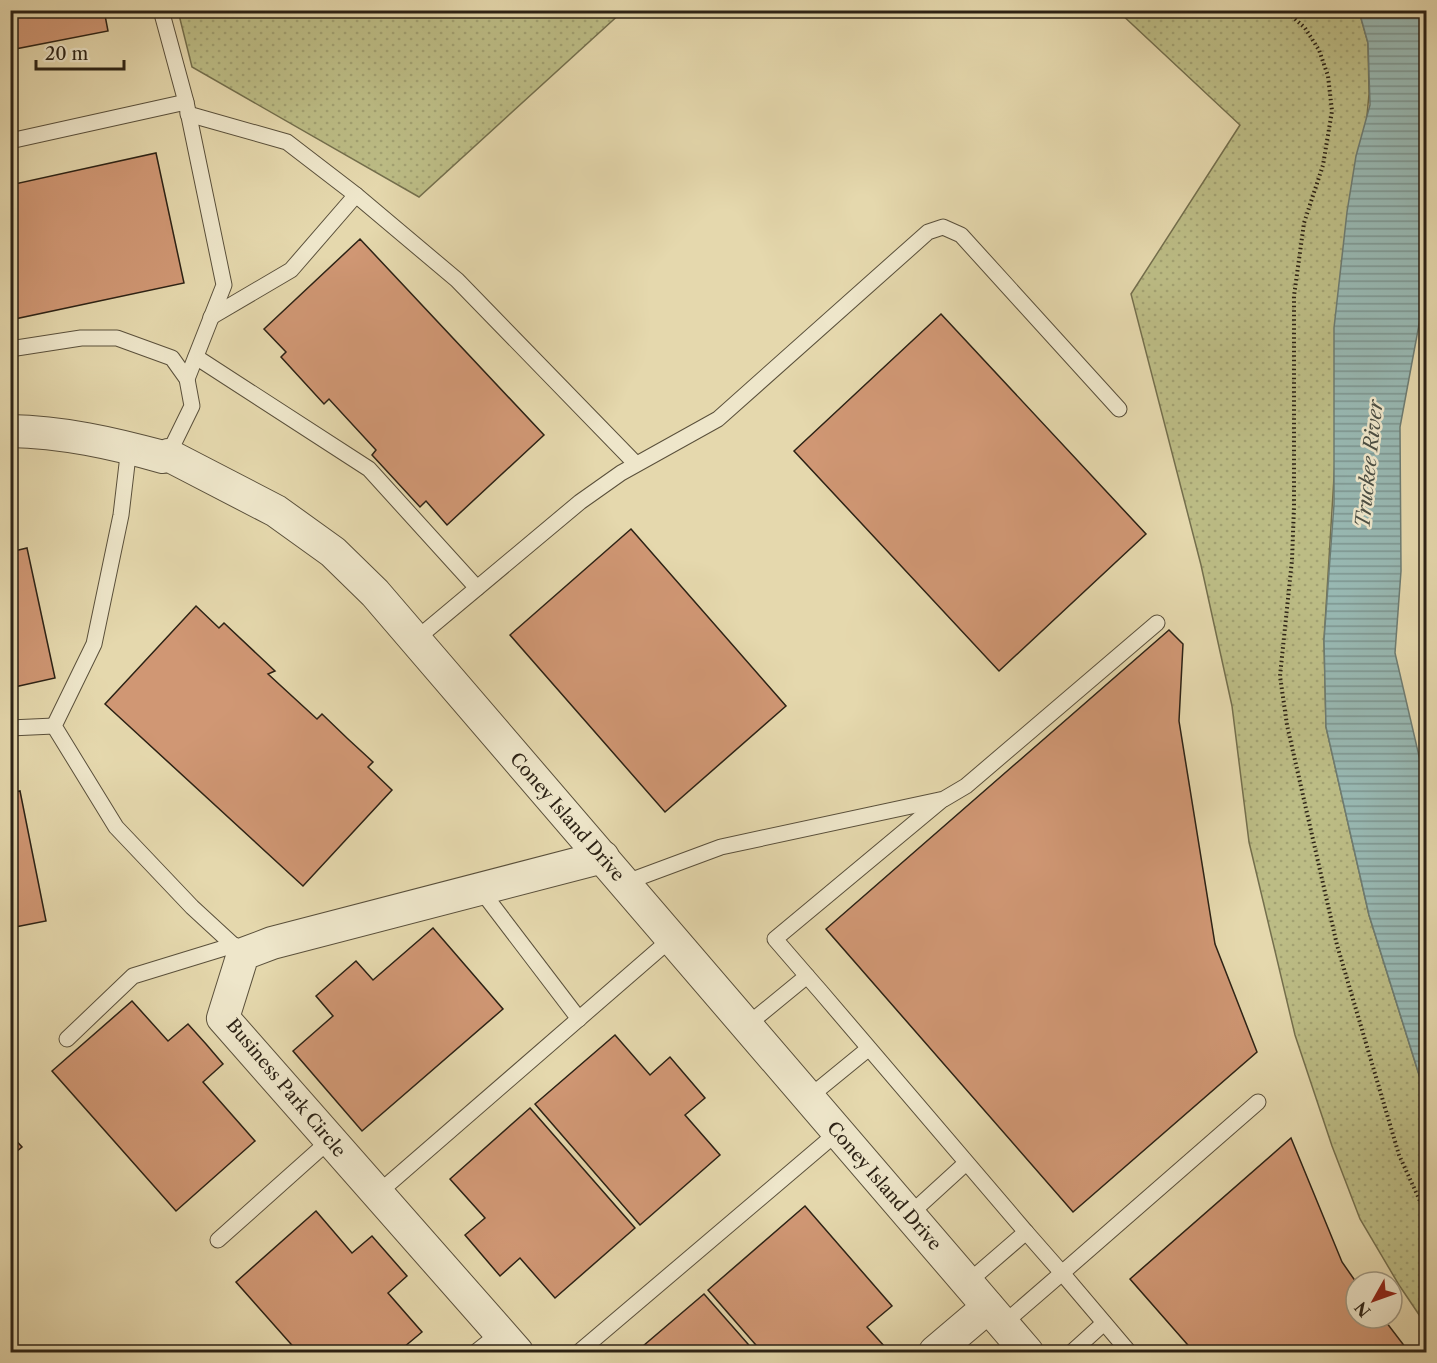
<svg xmlns="http://www.w3.org/2000/svg" width="1437" height="1363" font-family="'Libre Caslon Text',serif">
<defs>
<pattern id="park-dots" width="8" height="8" patternUnits="userSpaceOnUse" patternTransform="scale(1.5)"><rect width="8" height="8" fill="#bcbc85"/><path d="M2 2h.1M6 6h.1" fill="none" stroke="#a2a172" stroke-width="1.8" stroke-linecap="round"/></pattern>
<pattern id="water-rules" width="6" height="5" patternUnits="userSpaceOnUse" patternTransform="scale(1.5)"><rect width="6" height="5" fill="#98b8b2"/><path d="M0 2.5h6" fill="none" stroke="#7c9590"/></pattern>
</defs>
<rect width="100%" height="100%" fill="#e5d8ad"/>
<filter id="stains"><feTurbulence type="fractalNoise" baseFrequency=".00333" numOctaves="4"/><feColorMatrix values="0 0 0 0 .2 0 0 0 0 .09 0 0 0 0 .02 0 0 0 .5 -.17"/></filter>
<radialGradient id="worn" r=".72"><stop offset=".6" stop-color="#630" stop-opacity="0"/><stop offset="1" stop-color="#630" stop-opacity=".3"/></radialGradient>
<!-- park -->
<g fill="url(#park-dots)" stroke="#746f4d" stroke-width="1.5">
<polygon points="178,11 178,10 623,11 419,197 192,67"/>
<polygon points="1118,11 1359,11 1368,43 1369,94 1335,461 1324,640 1326,727 1369,915 1426,1097 1426,1325 1399,1285 1360,1219 1332,1146 1295,1035 1249,842 1232,706 1201,565 1131,294 1240,125"/>
</g>
<!-- water -->
<polygon fill="url(#water-rules)" stroke="#6d7c73" stroke-width="1.5" points="1359,11 1426,11 1426,287 1400,427 1401,571 1395,653 1426,786 1426,1097 1369,915 1326,727 1324,640 1334,504 1334,328 1347,212 1356,156 1370,105 1368,43"/>
<!-- building -->
<g fill="#d09774" stroke="#2c2215" stroke-width="1.5">
<polygon points="10,10 104,10 108,31 10,50"/>
<polygon points="156,153 184,283 10,320 10,185"/>
<polygon points="360,239 544,435 447,525 426,501 420,507 372,455 376,450 329,399 324,404 281,357 286,352 264,329"/>
<polygon points="941,314 1146,534 999,671 794,451"/>
<polygon points="631,529 786,706 665,812 510,635"/>
<polygon points="27,548 55,678 10,688 10,552"/>
<polygon points="196,606 219,628 224,623 275,671 268,674 317,719 322,714 348,739 373,762 368,767 392,790 303,886 105,704"/>
<polygon points="1169,630 1183,644 1179,721 1215,944 1257,1052 1073,1212 826,929"/>
<polygon points="20,791 46,921 10,928 10,793"/>
<polygon points="433,928 503,1009 362,1131 293,1051 333,1016 316,996 356,961 373,980"/>
<polygon points="132,1001 168,1041 188,1024 206,1044 223,1064 203,1082 255,1141 176,1211 52,1071"/>
<polygon points="615,1035 650,1075 670,1057 705,1098 685,1115 720,1155 640,1225 535,1104"/>
<polygon points="530,1108 635,1228 555,1298 520,1258 500,1276 465,1235 485,1218 450,1179"/>
<polygon points="10,1134 22,1147 10,1157"/>
<polygon points="1291,1138 1342,1262 1356,1282 1356,1318 1383,1318 1409,1352 1194,1352 1130,1279"/>
<polygon points="805,1206 892,1306 867,1327 885,1347 879,1352 762,1352 708,1290"/>
<polygon points="316,1211 352,1253 372,1236 407,1276 388,1293 422,1332 398,1352 298,1352 236,1282"/>
<polygon points="704,1294 755,1352 636,1352"/>
</g>
<g fill="none" stroke-linecap="round" stroke-linejoin="round">
<!-- service casing -->
<g stroke="#5a503b" stroke-width="17">
<g id="service">
<polyline points="161,10 186,102"/>
<polyline points="188,114 287,142 356,195 291,270 211,317"/>
<polyline points="10,141 186,102 224,285 187,379"/>
<polyline points="356,195 457,280 636,464"/>
<polyline points="10,349 81,338 117,338 172,358 187,379 192,406 168,455"/>
<polyline points="196,357 369,469 477,588"/>
<polyline points="129,447 121,515 94,644 54,726 116,827 192,907 243,954"/>
<polyline points="415,640 580,502 621,473 718,419 928,232 943,227 961,235 1119,409"/>
<polyline points="10,728 54,726"/>
<polyline points="624,883 721,847 944,799 966,786 1157,623"/>
<polyline points="480,889 579,1019"/>
<polyline points="807,976 775,939 942,800"/>
<polyline points="746,1026 807,976 821,992 1026,1232 967,1283"/>
<polyline points="67,1039 133,976 234,945"/>
<polyline points="808,1098 868,1049"/>
<polyline points="377,1194 672,938"/>
<polyline points="909,1215 966,1163"/>
<polyline points="1026,1232 1062,1273 1258,1102"/>
<polyline points="218,1240 330,1140"/>
<polyline points="1002,1325 1062,1273 1129,1352"/>
<polyline points="476,1352 500,1333"/>
<polyline points="579,1352 838,1132"/>
<polyline points="1072,1352 1104,1323"/>
</g>
</g>
<!-- minor casing -->
<g stroke="#5a503b" stroke-width="34">
<g id="minor">
<path d="M10 431C63 432 112 443 163 457L168 455 276 511 333 552 375 593 1027 1352"/>
<polyline points="517,1352 223,1018 243,954 272,943 603,857"/>
<polyline points="935,1352 988,1307"/>
</g>
</g>
<!-- path -->
<polyline stroke="#2c2215" stroke-width="4" stroke-dasharray="1.5 3" stroke-linecap="butt" points="1285,10 1305,28 1319,50 1328,76 1332,111 1323,165 1304,223 1294,296 1294,507 1292,560 1280,676 1287,725 1337,945 1399,1155 1426,1214"/>
<!-- service -->
<use href="#service" stroke="#eee6ca" stroke-width="15"/>
<!-- minor -->
<use href="#minor" stroke="#eee6ca" stroke-width="32"/>
</g>
<g text-anchor="middle" stroke-width="5" stroke-linejoin="round" paint-order="stroke">
<!-- street labels -->
<g font-size="18" fill="#2c2215" stroke="#eee6ca">
<text transform="translate(567 817) rotate(49)" y="6">Coney Island Drive</text>
<text transform="translate(286 1088) rotate(50)" y="6">Business Park Circle</text>
<text transform="translate(884 1186) rotate(49)" y="6">Coney Island Drive</text>
</g>
<!-- water labels -->
<g font-size="20" font-style="italic" fill="#4c4f44" stroke="#eee6ca">
<text transform="translate(1369 464) rotate(-84)" y="7">Truckee River</text>
</g>
</g>
<!-- margin -->
<rect width="1437" height="1363" fill="none" stroke="#e5d8ad" stroke-width="36"/>
<rect x="12" y="12" width="1413" height="1339" fill="none" stroke="#2c2215" stroke-width="3"/>
<rect x="18" y="18" width="1401" height="1327" fill="none" stroke="#2c2215" stroke-width="1.5"/>
<!-- north arrow -->
<g transform="translate(1374 1300) rotate(230)"><circle r="28" fill="#eee6ca" stroke="#a09882" stroke-width="1.5"/>
<path d="M0-4.5L10 22L0 15L-10 22Z" fill="#8f2418"/>
<text y="-9" font-size="16" font-weight="bold" text-anchor="middle" fill="#2c2215">N</text>
</g>
<!-- scale -->
<path d="M36 60v9h88v-9" fill="none" stroke="#2c2215" stroke-width="3"/>
<text x="45" y="60" font-size="18" fill="#2c2215" stroke="#eee6ca" stroke-width="4.5" paint-order="stroke">20 m</text>
<rect width="100%" height="100%" filter="url(#stains)"/>
<rect width="100%" height="100%" fill="url(#worn)"/>
</svg>
